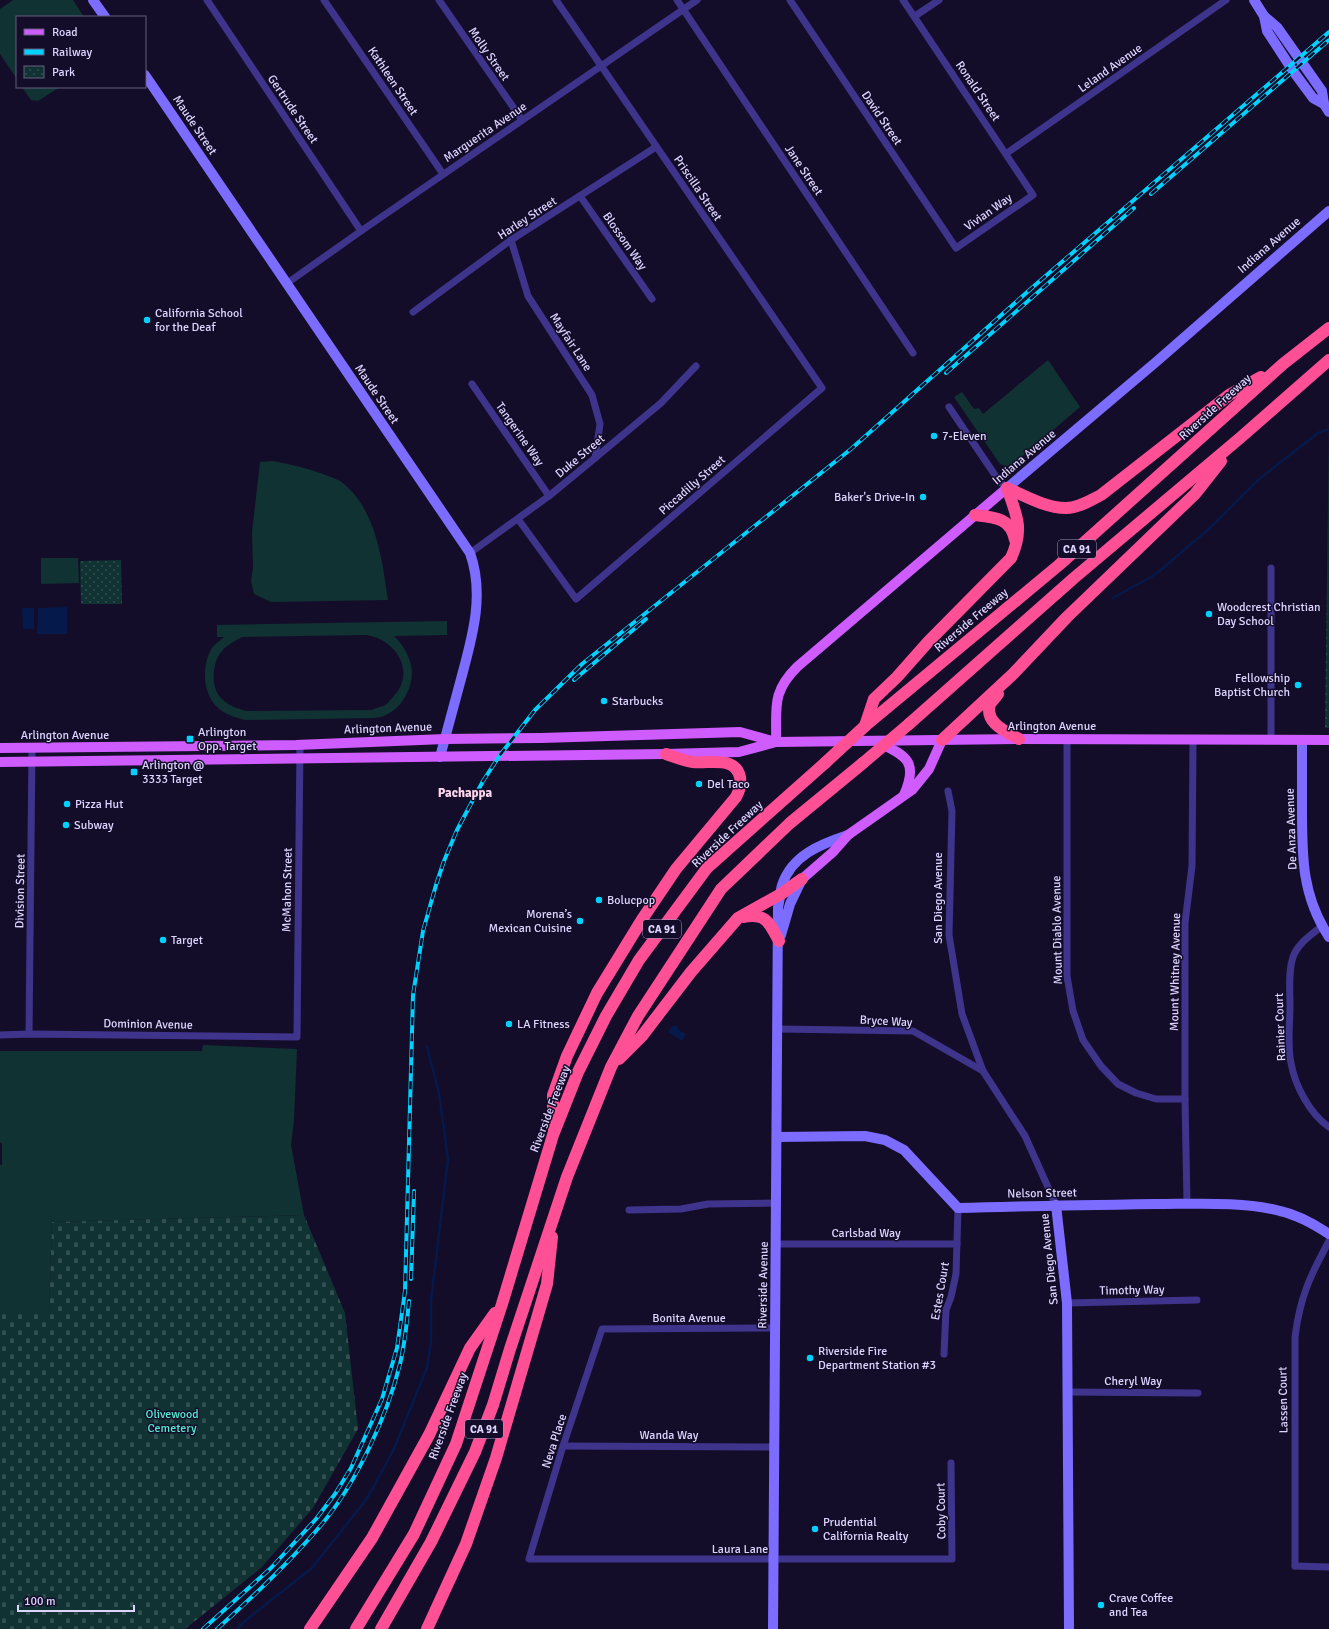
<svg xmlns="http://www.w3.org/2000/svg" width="1329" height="1629" font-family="Signika,sans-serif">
<defs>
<pattern id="cemetery-stones" width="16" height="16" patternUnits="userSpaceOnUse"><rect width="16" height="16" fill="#103233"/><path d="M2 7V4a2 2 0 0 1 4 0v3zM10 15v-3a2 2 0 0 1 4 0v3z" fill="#324f52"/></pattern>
<pattern id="park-dots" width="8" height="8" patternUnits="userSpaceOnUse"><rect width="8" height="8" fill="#103233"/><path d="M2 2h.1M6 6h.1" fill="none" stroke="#324f52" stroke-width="1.8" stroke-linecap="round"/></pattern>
</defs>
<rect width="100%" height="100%" fill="#140d29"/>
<!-- grass -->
<g fill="#103233" fill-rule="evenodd">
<polygon points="13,0 73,0 84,17 17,17 17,79 0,54 0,9"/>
<polygon points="22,87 60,87 38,101 31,100"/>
<polygon points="1048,360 1080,407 1011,466 1005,466 1000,464 954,397 962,392 974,409 979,408 983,414"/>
<path d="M273 461C290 464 306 468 323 474 328 476 335 478 340 481 376 507 382 559 388 600L271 602 254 594 251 581 253 568 252 532 260 462Z"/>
<polygon points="41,558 78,558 79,583 41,584"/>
<path d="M447 621V635L394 636C402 644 408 653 411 665 415 683 404 707 386 715 383 717 378 717 374 718L246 720C235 718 224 714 216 706 202 691 202 664 212 648 215 644 220 640 224 637H217V625ZM366 635C396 639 417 672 393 697 390 700 387 704 384 706 380 707 375 708 372 710L247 711C225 706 211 695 214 671 215 664 217 656 222 651 227 645 235 641 242 637Z"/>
<polygon points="203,1045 297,1049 294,1120 291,1145 304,1215 52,1222 49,1313 0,1313 0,1165 2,1165 2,1144 0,1142 0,1051 202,1051"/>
</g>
<!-- cemetery -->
<polygon fill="url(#cemetery-stones)" points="304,1215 345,1313 358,1429 313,1508 261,1568 185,1629 0,1629 0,1313 49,1313 52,1222"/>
<!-- park -->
<g fill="url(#park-dots)">
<polygon points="1329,430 1329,728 1325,728"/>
<polygon points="121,560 122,604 81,604 80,561"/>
</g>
<!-- water -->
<g fill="#05194a">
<polygon points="67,607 67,634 37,634 38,608"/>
<polygon points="22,608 34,608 34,629 23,629"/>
<polygon points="672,1026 677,1026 679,1030 686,1034 682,1041 668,1032"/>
</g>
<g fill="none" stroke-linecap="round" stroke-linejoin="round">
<!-- stream -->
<g stroke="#05194a" stroke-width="2.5">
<polyline points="1113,598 1156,574 1211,527 1258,480 1318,433 1329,429"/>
<polyline points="237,1629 246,1620 312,1568 365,1501 373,1488 393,1451 427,1368 431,1341 431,1301 448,1159 439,1093 427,1047"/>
</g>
<!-- street -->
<g stroke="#3f348c" stroke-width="7">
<polyline points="207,0 361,231"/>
<polyline points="324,0 443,174"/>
<polyline points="439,0 522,120"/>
<polyline points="677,0 913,353"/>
<polyline points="790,0 956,248 1033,195 903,0"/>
<polyline points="915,16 939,0"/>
<polyline points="1007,153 1226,0"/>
<polyline points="580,196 652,299"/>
<polyline points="511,240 528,296 592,395 600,424 595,458"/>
<polyline points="286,284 361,231 697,0"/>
<polyline points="413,312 511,240 656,147"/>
<polyline points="472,384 549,496"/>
<polyline points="949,407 999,481 1007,488"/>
<polyline points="518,519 576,599 822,388 556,0"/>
<polyline points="470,553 549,496 595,458 661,403 696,366"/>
<polyline points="1271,568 1271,740"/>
<polyline points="1067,739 1067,976 1073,1011 1083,1040 1101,1066 1118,1084 1136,1093 1156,1099 1185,1099"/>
<polyline points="948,791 952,811 949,935 962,1014 983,1071 1025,1136 1056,1205"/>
<path d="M1322 926C1311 935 1298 943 1293 957 1288 972 1290 989 1290 1005 1290 1024 1287 1045 1291 1063 1295 1086 1310 1114 1329 1127"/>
<polyline points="778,1029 913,1031 983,1071"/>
<polyline points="29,1034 32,748"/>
<polyline points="0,1035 29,1034 297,1037 300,744"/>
<polyline points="1187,1204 1185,1099 1185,923 1192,866 1193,740"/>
<polyline points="629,1210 681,1209 708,1204 776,1203"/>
<polyline points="776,1244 957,1244"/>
<polyline points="1067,1303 1197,1300"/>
<polyline points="775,1328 602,1329 563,1446 529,1559 952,1559 951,1463"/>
<polyline points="944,1354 946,1310 951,1297 956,1274 958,1208"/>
<polyline points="1068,1392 1198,1393"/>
<polyline points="563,1446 774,1447"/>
<path d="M1295 1566V1337C1300 1297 1310 1276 1329 1241"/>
<polyline points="1295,1566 1329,1567"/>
</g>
<!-- secondary -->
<g stroke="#7c6cff" stroke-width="10">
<polyline points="93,0 105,17"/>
<polyline points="1254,0 1264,16 1277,27 1322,91 1324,104 1329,112"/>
<polyline points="1264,16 1267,31 1293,71 1313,98 1324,104"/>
<path d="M145 75 470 553C485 595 472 638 461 679 454 705 447 731 440 757"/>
<polyline points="1007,488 1156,362 1329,211"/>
<path d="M1302 740C1302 763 1302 787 1302 810 1302 857 1302 896 1329 937"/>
<polyline points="781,935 790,904 802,879"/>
<path d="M777 1137 865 1136 885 1140 904 1150 958 1208C1024 1206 1090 1205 1156 1204 1193 1204 1244 1201 1280 1211 1298 1215 1314 1224 1329 1234"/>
<polyline points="1056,1205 1067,1303 1069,1629"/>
<path d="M773 1629 778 907C780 900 780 892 782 885 792 855 821 844 848 835"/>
</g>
<!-- primary -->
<g stroke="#cf5cff" stroke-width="10">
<path d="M776 742C777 708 771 693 797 667L1007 488"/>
<path d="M879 743C908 756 918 763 904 795"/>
<polyline points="0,748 296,745 445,739 541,738 740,732 776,742"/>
<polyline points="0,762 666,754 739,752 776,742 1019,739 1329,740"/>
<polyline points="802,879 833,852 848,835 912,790 929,769 942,740"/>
</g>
<!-- highway -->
<g stroke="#ff5096" stroke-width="12">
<path d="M1007 488C1025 496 1046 508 1066 508 1079 508 1091 500 1101 495L1229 395 1261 377"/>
<path d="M975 515C995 517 1011 518 1015 540"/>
<path d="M998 694C996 697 992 701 990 704 984 723 1007 732 1019 739"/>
<polyline points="909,724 1074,578 1240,438 1329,360"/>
<polyline points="865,726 1059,565 1283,364 1329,328"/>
<path d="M865 726 874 699 897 677 928 642 1011 558C1024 529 1017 516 1007 488"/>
<polyline points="942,740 1013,674 1067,617 1195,494 1221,461"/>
<path d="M743 917C766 913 769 922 779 941"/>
<polyline points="619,1059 642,1036 691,972 738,918 781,894 802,879"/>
<path d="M553 1127V1095L567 1056 597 993 643 918 676 869 736 797C740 790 741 785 740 777 735 755 708 764 693 762 684 761 675 757 666 754"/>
<polyline points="310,1629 372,1538 429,1435 470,1348 495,1313"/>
<polyline points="356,1629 414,1534 456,1444 502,1304 553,1135 578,1072 606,1016 639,960 707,868 825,763"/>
<polyline points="381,1629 431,1542 475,1452 493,1405 510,1349 567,1177 611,1067 638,1016 721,889 790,823 863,763"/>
<polyline points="427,1629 466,1544 496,1458 547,1284 552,1237"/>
</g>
<!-- rail casing -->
<g stroke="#01d1ff" stroke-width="4">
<g id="rail">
<polyline points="1151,194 1329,40"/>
<polyline points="946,373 1134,208"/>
<polyline points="574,680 646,619"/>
<polyline points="411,1279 414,1191"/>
<polyline points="203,1629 271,1568 316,1519 335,1494 351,1468 382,1399 397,1348 405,1291 413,995 423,931 436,885 444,861 457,830 483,781 500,755 535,710 582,664 851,449 1034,286 1329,32"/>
<path d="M217 1629C254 1596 290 1562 322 1524 357 1482 387 1416 400 1364 405 1343 407 1322 409 1301"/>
</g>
</g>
<!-- rail -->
<use href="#rail" stroke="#140d29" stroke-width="2.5" stroke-dasharray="8" stroke-linecap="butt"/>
<!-- highway-bridge -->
<g stroke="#ff5096" stroke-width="12">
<polyline points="825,763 865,726"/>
<polyline points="863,763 909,724"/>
</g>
</g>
<!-- markers -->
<g fill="#01d1ff" stroke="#140d29" stroke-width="1.5">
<circle cx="147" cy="320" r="4"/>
<circle cx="934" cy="436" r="4"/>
<circle cx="923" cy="497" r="4"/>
<circle cx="1209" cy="614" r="4"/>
<circle cx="1298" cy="685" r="4"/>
<circle cx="604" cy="701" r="4"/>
<rect x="186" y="735" width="8" height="8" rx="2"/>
<rect x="130" y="768" width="8" height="8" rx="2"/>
<circle cx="699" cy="784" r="4"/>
<circle cx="67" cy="804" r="4"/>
<circle cx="66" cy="825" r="4"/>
<circle cx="599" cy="900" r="4"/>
<circle cx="580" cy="921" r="4"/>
<circle cx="163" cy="940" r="4"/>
<circle cx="509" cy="1024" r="4"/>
<circle cx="810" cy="1358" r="4"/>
<circle cx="815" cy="1529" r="4"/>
<circle cx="1101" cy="1605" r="4"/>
</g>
<g text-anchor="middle" stroke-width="3" stroke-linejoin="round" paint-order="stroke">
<!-- shield labels -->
<g fill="#140d29" stroke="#a199bf" stroke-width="1">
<rect x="1058" y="540" width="38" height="18" rx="3"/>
<rect x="643" y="920" width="38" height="18" rx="3"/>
<rect x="465" y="1420" width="38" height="18" rx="3"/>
</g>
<g font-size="11" font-weight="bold" fill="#ddd5ff">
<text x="1077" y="553">CA 91</text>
<text x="662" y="933">CA 91</text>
<text x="484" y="1433">CA 91</text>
</g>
<!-- street labels -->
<g font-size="12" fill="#ddd5ff" stroke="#140d29">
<text transform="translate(489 54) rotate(55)" y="4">Molly Street</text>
<text transform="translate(1110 68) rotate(-35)" y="4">Leland Avenue</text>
<text transform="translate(393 81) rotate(56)" y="4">Kathleen Street</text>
<text transform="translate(978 91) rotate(56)" y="4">Ronald Street</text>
<text transform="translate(293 109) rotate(56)" y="4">Gertrude Street</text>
<text transform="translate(882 118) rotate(56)" y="4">David Street</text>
<text transform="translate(195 125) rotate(56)" y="4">Maude Street</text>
<text transform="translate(485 132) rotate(-34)" y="4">Marguerita Avenue</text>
<text transform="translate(804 170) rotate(56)" y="4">Jane Street</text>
<text transform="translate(698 188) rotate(56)" y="4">Priscilla Street</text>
<text transform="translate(988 212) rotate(-35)" y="4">Vivian Way</text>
<text transform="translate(527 218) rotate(-33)" y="4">Harley Street</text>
<text transform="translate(625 241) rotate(55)" y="4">Blossom Way</text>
<text transform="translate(1269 245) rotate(-41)" y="4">Indiana Avenue</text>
<text transform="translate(571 342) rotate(57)" y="4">Mayfair Lane</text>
<text transform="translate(377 394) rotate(56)" y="4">Maude Street</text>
<text transform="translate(1215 407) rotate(-42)" y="4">Riverside Freeway</text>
<text transform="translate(520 434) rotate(55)" y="4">Tangerine Way</text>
<text transform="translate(580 456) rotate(-40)" y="4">Duke Street</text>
<text transform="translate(1024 457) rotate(-40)" y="4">Indiana Avenue</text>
<text transform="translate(692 485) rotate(-41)" y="4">Piccadilly Street</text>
<text transform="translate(971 620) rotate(-40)" y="4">Riverside Freeway</text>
<text x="1052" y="730">Arlington Avenue</text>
<text transform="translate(388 728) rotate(-2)" y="4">Arlington Avenue</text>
<text x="65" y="739">Arlington Avenue</text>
<text transform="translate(1291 829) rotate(-92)" y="4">De Anza Avenue</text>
<text transform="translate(727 834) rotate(-43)" y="4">Riverside Freeway</text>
<text transform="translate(287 890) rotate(-89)" y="4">McMahon Street</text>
<text transform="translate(20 891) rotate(-89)" y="4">Division Street</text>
<text transform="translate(938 898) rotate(-90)" y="4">San Diego Avenue</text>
<text transform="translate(1057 930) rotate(-91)" y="4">Mount Diablo Avenue</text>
<text transform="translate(1175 972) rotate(-89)" y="4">Mount Whitney Avenue</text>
<text transform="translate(886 1021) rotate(3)" y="4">Bryce Way</text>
<text transform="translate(148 1024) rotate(1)" y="4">Dominion Avenue</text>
<text transform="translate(1280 1027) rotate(-92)" y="4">Rainier Court</text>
<text transform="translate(550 1109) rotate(-69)" y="4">Riverside Freeway</text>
<text transform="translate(1042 1193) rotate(-1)" y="4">Nelson Street</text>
<text x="866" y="1237">Carlsbad Way</text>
<text transform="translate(1049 1259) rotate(-96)" y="4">San Diego Avenue</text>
<text transform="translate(763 1285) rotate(-89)" y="4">Riverside Avenue</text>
<text transform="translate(1132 1290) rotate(-1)" y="4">Timothy Way</text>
<text transform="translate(940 1291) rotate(-80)" y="4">Estes Court</text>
<text x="689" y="1322">Bonita Avenue</text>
<text x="1133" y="1385">Cheryl Way</text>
<text transform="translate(1283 1400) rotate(-91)" y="4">Lassen Court</text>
<text transform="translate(448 1416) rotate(-70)" y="4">Riverside Freeway</text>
<text x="669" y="1439">Wanda Way</text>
<text transform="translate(554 1441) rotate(-72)" y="4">Neva Place</text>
<text transform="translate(941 1511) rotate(-91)" y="4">Coby Court</text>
<text x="740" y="1553">Laura Lane</text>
</g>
<!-- poi labels -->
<g font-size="12" fill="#ddd5ff" stroke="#140d29" text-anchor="start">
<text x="155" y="317">California School<tspan x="155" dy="14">for the Deaf</tspan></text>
<text x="942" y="440">7-Eleven</text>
<text x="915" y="501" text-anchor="end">Baker's Drive-In</text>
<text x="1217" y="611">Woodcrest Christian<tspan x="1217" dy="14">Day School</tspan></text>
<text x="1290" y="682" text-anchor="end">Fellowship<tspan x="1290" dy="14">Baptist Church</tspan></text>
<text x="612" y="705">Starbucks</text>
<text x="198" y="736">Arlington<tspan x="198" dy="14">Opp. Target</tspan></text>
<text x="142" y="769">Arlington @<tspan x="142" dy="14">3333 Target</tspan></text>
<text x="707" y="788">Del Taco</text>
<text x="75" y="808">Pizza Hut</text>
<text x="74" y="829">Subway</text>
<text x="607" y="904">Bolucpop</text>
<text x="572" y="918" text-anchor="end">Morena’s<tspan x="572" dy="14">Mexican Cuisine</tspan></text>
<text x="171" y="944">Target</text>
<text x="517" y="1028">LA Fitness</text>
<text x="818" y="1355">Riverside Fire<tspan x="818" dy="14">Department Station #3</tspan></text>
<text x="823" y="1526">Prudential<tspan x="823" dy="14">California Realty</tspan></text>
<text x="1109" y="1602">Crave Coffee<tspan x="1109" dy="14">and Tea</tspan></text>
</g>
<!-- park labels -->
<g font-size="12" fill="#55ebd1" stroke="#140d29">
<text x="172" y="1418">Olivewood<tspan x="172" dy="14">Cemetery</tspan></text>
</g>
<!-- neighbourhood labels -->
<g font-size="13" font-weight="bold" fill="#ffd7ed" stroke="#140d29">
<text x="465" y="797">Pachappa</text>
</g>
</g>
<!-- legend -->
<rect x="16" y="16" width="130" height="72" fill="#140d29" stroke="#645d7f"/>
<rect x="24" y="29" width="20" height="6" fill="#cf5cff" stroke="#645d7f"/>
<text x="52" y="36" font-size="12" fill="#ddd5ff">Road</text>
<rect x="24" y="49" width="20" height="6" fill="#01d1ff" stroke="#645d7f"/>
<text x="52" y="56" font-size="12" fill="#ddd5ff">Railway</text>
<rect x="24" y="66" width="20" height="12" fill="url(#park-dots)" stroke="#645d7f"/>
<text x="52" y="76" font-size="12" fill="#ddd5ff">Park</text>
<!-- scale -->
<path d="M18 1605v6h116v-6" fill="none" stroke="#ddd5ff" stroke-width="2"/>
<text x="24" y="1605" font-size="12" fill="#ddd5ff" stroke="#140d29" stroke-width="3" paint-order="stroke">100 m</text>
</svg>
